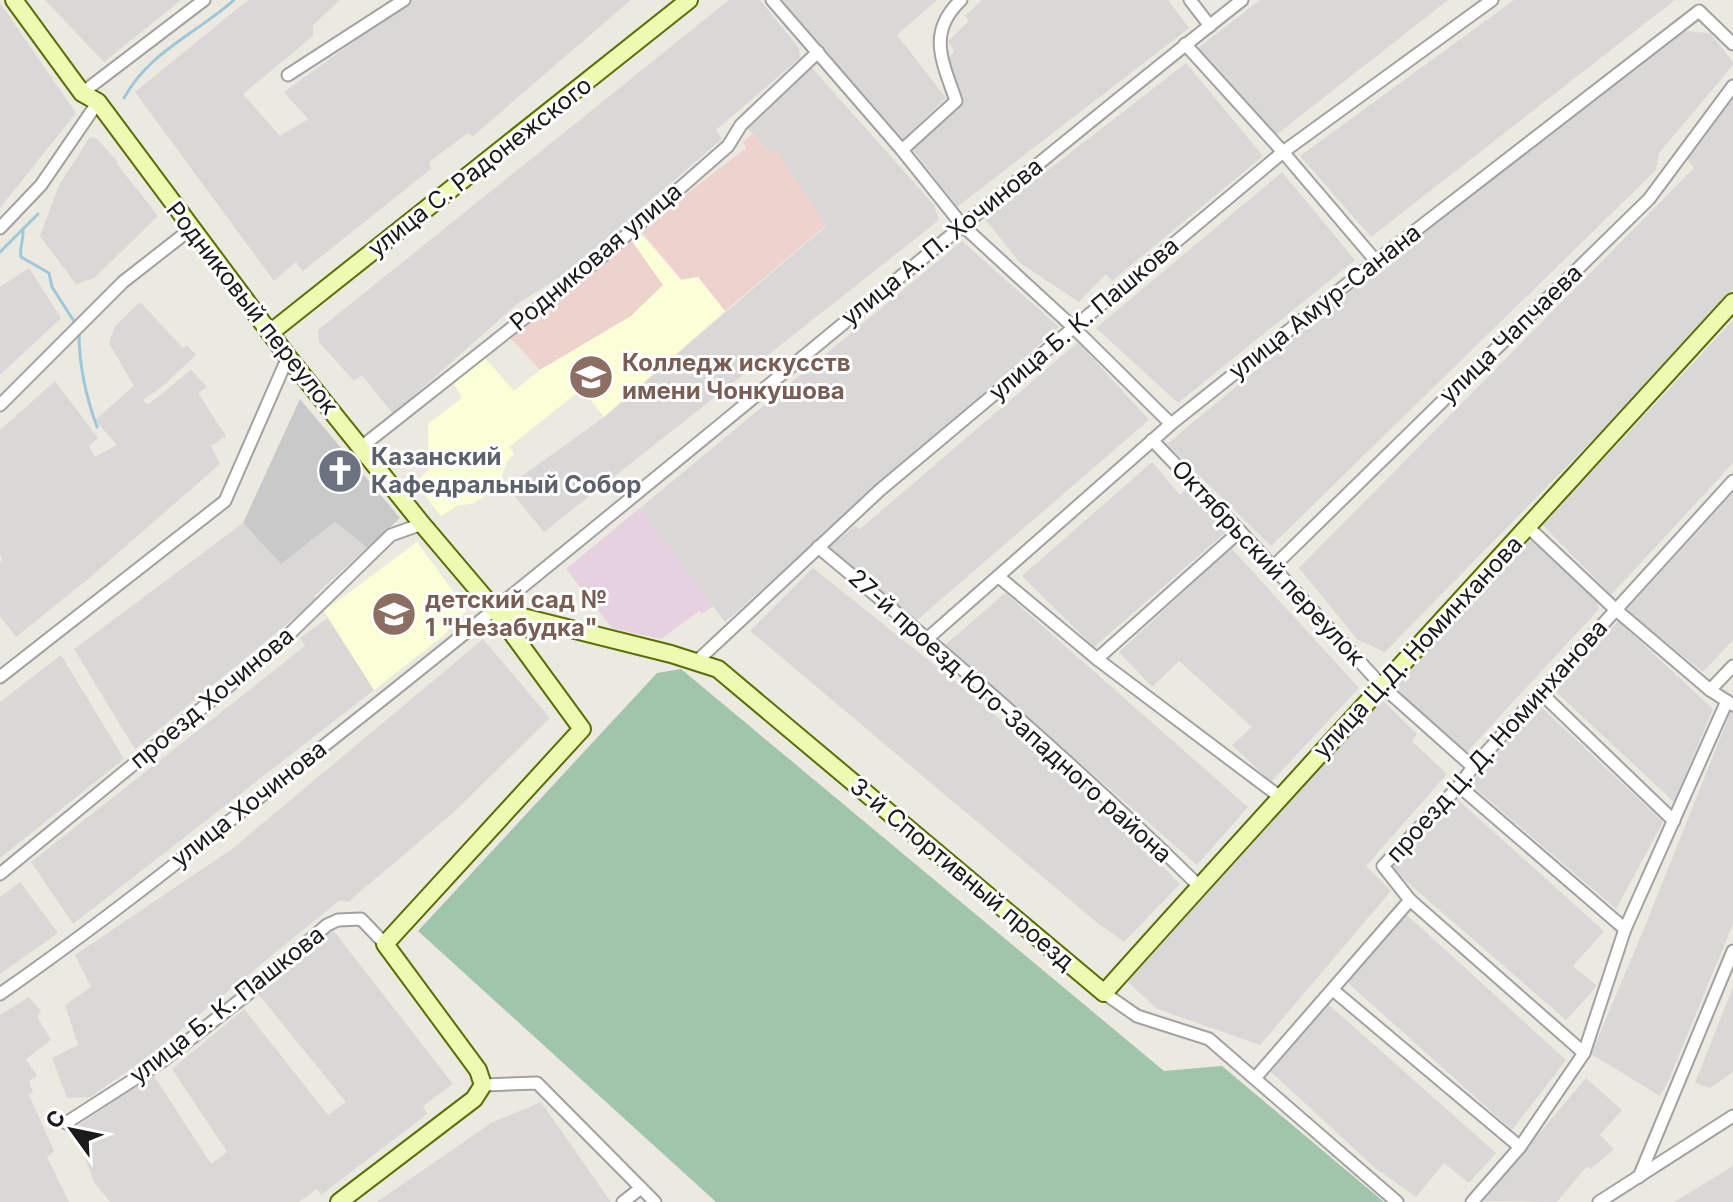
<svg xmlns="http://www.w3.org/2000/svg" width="1733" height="1202" font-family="Inter,sans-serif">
<rect width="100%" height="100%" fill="#ece9e0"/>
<!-- residential -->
<g fill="#d9d8d7">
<polygon points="45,0 181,0 104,62"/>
<polygon points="248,0 340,0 313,25 313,36 243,94 280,136 308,119 284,92 411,0 631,0 473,136 468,133 429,162 431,169 303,271 296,262 274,281 135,92"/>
<polygon points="729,0 760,0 799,48 800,58 716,130 722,139 566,273 517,304 393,414 362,375 354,381 319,342 318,330"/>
<polygon points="781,0 937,0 897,35 946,98 903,139"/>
<polygon points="982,0 1168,0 1189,28 957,207 911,147 963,101 947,62 954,51 948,41 969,21 965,16"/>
<polygon points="1260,0 1448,0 1276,135 1198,48"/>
<polygon points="1514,0 1675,0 1371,237 1300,156"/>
<polygon points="0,3 76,113 0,208"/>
<polygon points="1684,31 1710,33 1733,62 1733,65 1659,153 1656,170 1271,546 1167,444 1414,239"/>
<polygon points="1186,63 1263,156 1112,281 1106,274 1079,302 1020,263 985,219"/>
<polygon points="812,68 934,205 939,220 544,532 507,487 604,417 826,226 776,151 770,153 748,129"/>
<polygon points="1733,94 1733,290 1616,416 1385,652 1358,640 1299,568 1694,168 1685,156"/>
<polygon points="90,137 97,139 118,162 117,164 158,216 94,278 76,284 40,236 59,185"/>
<polygon points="1282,172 1355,260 1178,403 1096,328"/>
<polygon points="962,241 1059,327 725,622 640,508"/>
<polygon points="29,268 61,318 0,375 0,287"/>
<polygon points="140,302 183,348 187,345 196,355 163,386 143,400 146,404 150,403 191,370 207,387 198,393 226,436 211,446 220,464 88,579 16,637 0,616 0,562 2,560 0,554 0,430 55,381 98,438 89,446 95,457 117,445 95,420 134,386 109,343 115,326"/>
<polygon points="1733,320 1733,463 1611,595 1543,525"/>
<polygon points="1078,342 1149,420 916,621 829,547 855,526 860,529"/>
<polygon points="1152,462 1180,495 1188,488 1228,530 1094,647 1022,576"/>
<polygon points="1733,493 1733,640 1703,672 1626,610"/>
<polygon points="335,522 367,548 314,596 316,600 135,749 74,649 243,523 281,564"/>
<polygon points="1530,538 1597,601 1599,609 1466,753 1392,687 1394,681"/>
<polygon points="1231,548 1359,688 1271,782 1232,745 1252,727 1179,661 1152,687 1119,652"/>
<polygon points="813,568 972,695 1121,825 1180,884 1124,942 1095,921 750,631"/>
<polygon points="1005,593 1248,807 1197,865 945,645"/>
<polygon points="328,618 374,690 73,924 31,862 305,646 300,638"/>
<polygon points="1618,621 1713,709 1674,802 1554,690"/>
<polygon points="483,639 550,718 453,813 348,902 340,900 145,1059 90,1097 67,1098 52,1058 78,1045 65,1005 91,987 75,955 232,849"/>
<polygon points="61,655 124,759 0,858 0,702"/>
<polygon points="1382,700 1417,734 1412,741 1447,774 1366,866 1391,891 1260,1045 1157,1009 1125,979"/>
<polygon points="1538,704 1663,822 1616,909 1470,784"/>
<polygon points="1731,711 1733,712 1733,924 1667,1084 1660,1096 1591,1054 1646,924"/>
<polygon points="1456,798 1604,931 1573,966 1597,986 1566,1020 1391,868"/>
<polygon points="20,882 58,933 0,974 0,897"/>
<polygon points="1406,914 1566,1060 1512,1130 1347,982"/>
<polygon points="333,930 453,1084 423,1106 427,1114 321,1195 317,1189 299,1202 110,1202 94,1182 74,1128 153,1074 211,1164 227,1152 172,1069 244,1009 328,1115 346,1102 259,995"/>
<polygon points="1733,987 1733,1072 1710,1088 1695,1083"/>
<polygon points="29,997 41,1011 37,1017 51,1040 26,1059 37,1076 29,1081 33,1092 29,1095 54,1151 47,1157 69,1202 0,1202 0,1015"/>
<polygon points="1328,1004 1496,1153 1469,1183 1444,1163 1416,1197 1375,1168 1270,1071"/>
<polygon points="1586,1078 1622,1110 1600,1135 1614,1149 1591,1169 1587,1166 1557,1202 1482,1201"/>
<polygon points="541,1102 611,1202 377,1202 491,1123"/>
<polygon points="1733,1166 1733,1202 1674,1202"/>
</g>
<!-- commercial -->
<g fill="#eed2ce">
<polygon points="752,134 770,153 776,150 826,225 725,311 698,277 682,280 640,230 746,148 743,142"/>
<polygon points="629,237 663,285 631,316 540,370 509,336"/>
</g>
<!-- industrial -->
<polygon fill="#e6d1e0" points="640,508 713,606 702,614 699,611 661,639 612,628 566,569"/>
<!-- education -->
<g fill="#fbffd6">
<polygon points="643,236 681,280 698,277 725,311 604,417 582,389 509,447 514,454 507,462 498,486 474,503 457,506 441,516 415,482 429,470 428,424 462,398 454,384 483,356 514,391 540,370 631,316 663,285 634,244"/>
<polygon points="417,542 467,610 442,637 374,690 324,611"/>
</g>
<!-- religious -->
<polygon fill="#c9c9c9" points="300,399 400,518 367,548 335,522 281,564 243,523"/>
<!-- cemetery -->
<polygon fill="#a1c5aa" points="681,669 1164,1071 1222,1066 1384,1202 716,1202 418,931 657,673"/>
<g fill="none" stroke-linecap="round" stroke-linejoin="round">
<!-- stream -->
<g stroke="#9fc7db" stroke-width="3">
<path d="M124 98C149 52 196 34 234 0"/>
<path d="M23 230C24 240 19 247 21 257L49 273 52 287 77 326"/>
<polyline points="0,252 38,214"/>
<path d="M79 333C79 365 86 397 97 427"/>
</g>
<!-- street casing -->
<g stroke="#a2a2a2" stroke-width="15">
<g id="street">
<polyline points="772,0 902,150 962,225 1073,327 1171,424"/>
<polyline points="1190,0 1210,26"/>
<polyline points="1185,44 1283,152 1376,261"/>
<polyline points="288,75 404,0"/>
<polyline points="82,93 204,0"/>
<path d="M902 150 956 101C943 62 926 33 961 0"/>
<polyline points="0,228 41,185 98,102"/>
<polyline points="0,405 123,282 192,228"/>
<polyline points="1152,440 1240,531 1383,687 1473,767"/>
<polyline points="360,448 599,259 728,146 741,125 818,52"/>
<polyline points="1528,527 1615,609 1710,690 1733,705"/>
<path d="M818 547C949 656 1078 767 1200 887"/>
<polyline points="1273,567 1649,199 1733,86"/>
<polyline points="999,577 1097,659 1280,797"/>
<polyline points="928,638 1171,424 1376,261 1699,11 1733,44"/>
<polyline points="1097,659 1240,531"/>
<polyline points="696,662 880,490 1283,152 1492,0"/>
<polyline points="0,677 225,501 288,357"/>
<polyline points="1710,690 1733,666"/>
<polyline points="1541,693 1674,821"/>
<polyline points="1459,786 1625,929"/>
<polyline points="0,874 275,648 391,535 422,524"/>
<polyline points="1410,900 1584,1053"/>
<polyline points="1333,990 1520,1147"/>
<polyline points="1104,993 1137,1016 1209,1039 1397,1202"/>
<path d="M0 994C121 910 234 817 349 726 650 488 941 238 1242 0"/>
<polyline points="1256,1077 1410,900 1383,866 1459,786 1473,767 1733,481"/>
<polyline points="483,1085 537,1083 655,1202"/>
<polyline points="66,1123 161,1062 249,993 327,925 338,920 361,919 385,944"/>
<polyline points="1639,1177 1733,951"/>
<polyline points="623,1202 641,1188"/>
<polyline points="1472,1202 1520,1147 1584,1053 1625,929 1727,701"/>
<polyline points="1599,1202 1733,1116"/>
</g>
</g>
<!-- secondary casing -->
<g stroke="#586f04" stroke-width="20">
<g id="secondary">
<polyline points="14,0 82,93 98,102 288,357 422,524 495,610 582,729 385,944 478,1070 483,1085 474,1099 339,1202"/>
<polyline points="270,333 689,0"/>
<path d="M495 610 671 654 718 669 1104 993C1312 761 1523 532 1733 302"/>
</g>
</g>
<!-- street -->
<use href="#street" stroke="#fff" stroke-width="11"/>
<!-- secondary -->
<use href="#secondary" stroke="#eef9b1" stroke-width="16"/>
</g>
<!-- icons -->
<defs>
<g id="university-disc" transform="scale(2.3)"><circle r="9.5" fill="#8d6e63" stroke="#fff"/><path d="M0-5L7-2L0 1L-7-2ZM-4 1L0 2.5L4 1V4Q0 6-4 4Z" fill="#fff"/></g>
<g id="church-disc" transform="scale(2.3)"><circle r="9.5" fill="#6b7280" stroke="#fff"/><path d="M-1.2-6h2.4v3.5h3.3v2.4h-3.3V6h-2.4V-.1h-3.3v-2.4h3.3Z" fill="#fff"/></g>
<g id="school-disc" transform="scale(2.3)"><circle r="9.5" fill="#8d6e63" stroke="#fff"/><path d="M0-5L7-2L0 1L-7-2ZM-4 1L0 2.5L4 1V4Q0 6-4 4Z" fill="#fff"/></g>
</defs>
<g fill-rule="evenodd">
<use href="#university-disc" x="591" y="377"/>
<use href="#church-disc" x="340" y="471"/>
<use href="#school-disc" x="394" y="614"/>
</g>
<g text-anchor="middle" stroke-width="6" stroke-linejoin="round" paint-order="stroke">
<!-- street labels -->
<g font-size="24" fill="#1b1b1b" stroke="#fff">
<text transform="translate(480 167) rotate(-38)" y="8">улица С. Радонежского</text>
<text transform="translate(942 242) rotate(-39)" y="8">улица А. П. Хочинова</text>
<text transform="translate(596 257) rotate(-40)" y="8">Родниковая улица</text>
<text transform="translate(1325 302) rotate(-38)" y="8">улица Амур-Санана</text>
<text transform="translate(252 308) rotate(52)" y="8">Родниковый переулок</text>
<text transform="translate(1084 319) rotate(-40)" y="8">улица Б. К. Пашкова</text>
<text transform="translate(1511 334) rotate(-44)" y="8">улица Чапчаева</text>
<text transform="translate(1268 563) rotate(47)" y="8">Октябрьский переулок</text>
<text transform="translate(1418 647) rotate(-47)" y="8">улица Ц.Д. Номинханова</text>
<text transform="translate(212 698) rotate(-40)" y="8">проезд Хочинова</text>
<text transform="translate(1010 716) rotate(42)" y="8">27-й проезд Юго-Западного района</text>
<text transform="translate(1497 741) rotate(-48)" y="8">проезд Ц. Д. Номинханова</text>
<text transform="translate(249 804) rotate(-38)" y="8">улица Хочинова</text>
<text transform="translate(962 874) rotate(40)" y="8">3-й Спортивный проезд</text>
<text transform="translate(227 1005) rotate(-38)" y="8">улица Б. К. Пашкова</text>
</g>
<!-- education labels -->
<g font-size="24" font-weight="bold" fill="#785e54" stroke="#fff" text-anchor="start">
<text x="622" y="371">Колледж искусств<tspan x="622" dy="28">имени Чонкушова</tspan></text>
<text x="425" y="608">детский сад №<tspan x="425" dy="28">1 "Незабудка"</tspan></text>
</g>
<!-- worship labels -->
<g font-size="24" font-weight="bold" fill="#5b616d" stroke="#fff" text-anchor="start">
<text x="371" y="465">Казанский<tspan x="371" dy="28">Кафедральный Собор</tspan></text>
</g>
</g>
<!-- north arrow -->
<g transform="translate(72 1130) rotate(303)" stroke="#ffffff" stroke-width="6" paint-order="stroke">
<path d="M0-6L14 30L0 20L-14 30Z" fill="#1b1b1b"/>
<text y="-12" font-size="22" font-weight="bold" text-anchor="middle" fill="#1b1b1b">С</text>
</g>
</svg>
